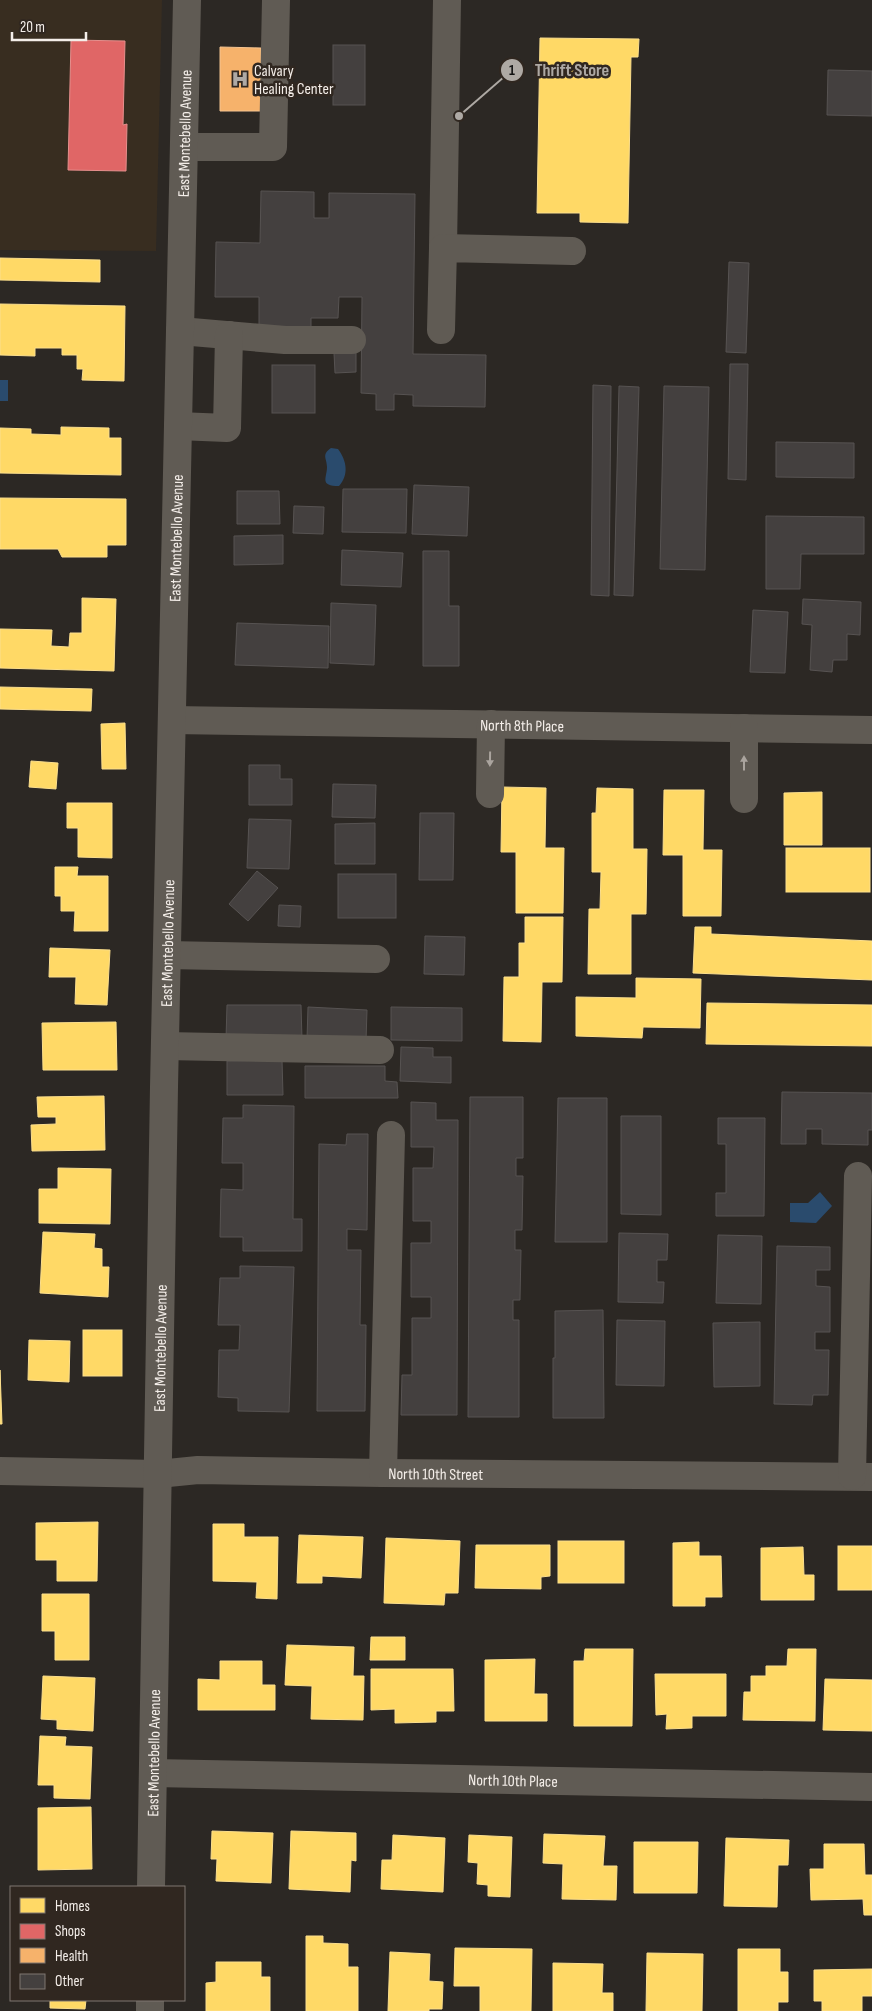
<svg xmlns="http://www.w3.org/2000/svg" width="872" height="2011" font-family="'Sofia Sans Condensed',sans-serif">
<rect width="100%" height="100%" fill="#2c2824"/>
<!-- commercial -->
<polygon fill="#382d20" points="0,0 162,0 156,251 0,250"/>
<!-- water -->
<g fill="#2a4b6d">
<rect x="0" y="380" width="8" height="21"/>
<path d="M331 448 338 449C347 461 349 475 339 486 319 486 327 478 327 467 327 458 321 455 331 448Z"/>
<polygon points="820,1192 832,1206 816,1223 790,1222 790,1203 808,1203"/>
</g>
<!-- homes -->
<g fill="#ffd966" stroke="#fcdf8d">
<polygon points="540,38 639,39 638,57 631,57 628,223 580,222 580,213 537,213"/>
<polygon points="0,258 100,260 100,282 0,280"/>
<polygon points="0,304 125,306 124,381 82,380 83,369 77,369 77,355 62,355 62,348 35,348 35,356 0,355"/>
<polygon points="61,427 109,428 109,438 121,438 121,475 0,473 0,428 31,429 31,434 61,435"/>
<polygon points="0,498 126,499 126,545 107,545 107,557 62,557 58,549 0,549"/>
<polygon points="82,598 116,599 114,671 0,668 0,629 52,630 51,646 69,647 70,633 82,633"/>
<polygon points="0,687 92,689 91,711 0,709"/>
<polygon points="125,723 126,769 102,769 101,724"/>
<polygon points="31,761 58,763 56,789 29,787"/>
<polygon points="502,787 546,788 545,848 564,848 563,913 516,913 516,852 501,852"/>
<polygon points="597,788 633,789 633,849 647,849 646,914 631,914 631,974 588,974 589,909 600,909 601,872 592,872 592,813 596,813"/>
<polygon points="664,790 704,790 703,850 722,850 721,916 683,916 683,855 663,855"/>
<polygon points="822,792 822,845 784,845 784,793"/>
<polygon points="67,803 112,803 112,858 78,857 78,828 67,828"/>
<rect x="786" y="848" width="84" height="44"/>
<polygon points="55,867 78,867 77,876 108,876 108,931 74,931 75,911 61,911 61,896 55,896"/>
<polygon points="525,917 563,917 562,982 542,982 541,1042 503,1041 504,977 519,977 519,943 525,943"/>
<polygon points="695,927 711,927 711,934 872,941 872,980 693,973"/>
<polygon points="50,948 110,950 107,1005 75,1004 76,977 49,977"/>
<polygon points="636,978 701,979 700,1028 643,1027 642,1038 576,1036 576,997 636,998"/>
<polygon points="707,1003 872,1005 872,1046 706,1044"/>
<polygon points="116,1022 117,1070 43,1070 42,1023"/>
<polygon points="104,1096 105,1150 32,1151 31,1125 56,1124 56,1117 38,1117 37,1097"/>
<polygon points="58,1168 111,1169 110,1224 39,1223 39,1189 58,1189"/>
<polygon points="43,1232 95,1234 94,1248 102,1249 102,1267 109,1267 108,1297 40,1293"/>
<rect x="83" y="1330" width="39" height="46"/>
<polygon points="29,1340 70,1341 69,1382 28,1380"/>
<polygon points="0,1370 2,1424 0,1424"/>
<polygon points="98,1522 97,1581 57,1581 57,1560 36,1560 36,1523"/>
<polygon points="213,1524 244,1524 244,1537 278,1537 277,1599 256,1598 257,1582 213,1581"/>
<polygon points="299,1535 363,1537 361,1578 322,1576 322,1583 297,1583"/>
<polygon points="386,1538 460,1541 458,1593 445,1593 444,1605 384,1603"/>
<rect x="558" y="1541" width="66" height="42"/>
<polygon points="699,1542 699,1556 721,1556 722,1597 705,1597 705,1606 673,1606 673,1543"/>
<polygon points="476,1545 550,1545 550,1576 541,1577 541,1589 475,1588"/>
<rect x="838" y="1546" width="34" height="44"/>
<polygon points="803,1547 804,1575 814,1575 814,1600 761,1600 761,1548"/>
<polygon points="42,1594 89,1594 89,1660 55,1660 55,1631 42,1631"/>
<polygon points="371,1637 405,1637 405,1660 370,1660"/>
<polygon points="287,1645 354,1647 353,1676 364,1676 363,1720 311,1719 312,1686 285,1685"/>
<polygon points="585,1649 633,1649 632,1726 574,1726 574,1661 584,1661"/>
<polygon points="788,1649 816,1649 815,1721 743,1720 744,1692 751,1692 751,1676 766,1676 766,1666 787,1666"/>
<polygon points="535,1659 534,1694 547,1694 547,1721 485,1721 485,1660"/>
<polygon points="220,1661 262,1661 262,1685 275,1685 275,1710 198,1710 198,1679 220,1680"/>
<polygon points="371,1669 453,1669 454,1711 436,1711 436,1722 395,1723 395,1709 371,1710"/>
<polygon points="655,1674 726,1674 726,1716 692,1716 692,1728 666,1729 667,1714 656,1715"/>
<polygon points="43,1676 95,1678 93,1731 57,1729 57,1720 41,1719"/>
<polygon points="825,1679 872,1680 872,1731 823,1730"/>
<polygon points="40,1736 66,1737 65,1746 92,1747 90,1799 54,1798 54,1785 38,1785"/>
<polygon points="91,1807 92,1869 38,1870 38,1808"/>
<polygon points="212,1831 273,1833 271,1883 216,1881 217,1859 211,1859"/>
<polygon points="291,1831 356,1833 356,1861 351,1860 350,1892 289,1889"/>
<polygon points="544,1834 605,1836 603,1866 617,1866 616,1900 562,1899 563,1864 543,1863"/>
<polygon points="393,1835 445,1838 443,1892 381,1889 382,1860 392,1860"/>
<polygon points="469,1835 512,1837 510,1897 488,1896 488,1885 477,1884 478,1863 468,1862"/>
<polygon points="726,1838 789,1840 788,1865 778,1865 777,1907 724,1906"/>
<polygon points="634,1842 698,1842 697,1893 634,1893"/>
<polygon points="824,1844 864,1844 865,1875 872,1875 872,1915 864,1915 863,1899 811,1900 810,1869 824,1869"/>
<polygon points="306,1936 323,1936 323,1943 348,1944 348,1967 358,1967 358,2011 306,2011"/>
<polygon points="455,1948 532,1949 531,2011 480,2011 480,1986 454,1986"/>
<polygon points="738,1949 780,1949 780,1972 788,1972 788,2002 778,2002 778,2011 738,2011"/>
<polygon points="390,1952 430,1954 429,1981 443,1982 442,2009 429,2009 429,2011 388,2011"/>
<polygon points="647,1953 703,1954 702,2011 646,2011"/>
<polygon points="216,1962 261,1962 261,1977 270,1977 270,2011 206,2011 206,1983 216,1982"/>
<polygon points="553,1963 603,1964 602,1993 613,1993 613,2011 553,2011"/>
<polygon points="872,1969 872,1996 862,1996 862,2011 822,2011 822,2001 814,2001 814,1970"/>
<polygon points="50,2000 86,2000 85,2009 50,2008"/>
</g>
<!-- shops -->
<polygon fill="#e06666" stroke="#e68f8d" points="71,40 125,41 123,125 127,124 126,171 68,170"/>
<!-- health -->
<polygon fill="#f6b26b" stroke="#f5c491" points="220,47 261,48 261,111 220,111"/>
<!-- building -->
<g fill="#44403f" stroke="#575352">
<rect x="333" y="45" width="32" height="60"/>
<polygon points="828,70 872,71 872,116 827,115"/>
<polygon points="261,191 314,192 314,218 329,218 329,193 415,194 413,354 486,355 485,407 413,406 413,395 394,394 394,410 376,410 376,394 361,393 362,297 339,297 338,318 311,318 311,335 259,335 259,297 215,297 216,242 260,243"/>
<polygon points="729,262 749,263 746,353 726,352"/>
<polygon points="356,352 356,372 335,373 334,353"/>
<polygon points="730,364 748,364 746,480 728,479"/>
<rect x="272" y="365" width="43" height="48"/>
<polygon points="593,385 611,386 609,596 591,595"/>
<polygon points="619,386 639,387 633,596 614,595"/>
<polygon points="664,386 709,387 705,570 660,569"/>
<polygon points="776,442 854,443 854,478 776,477"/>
<polygon points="414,485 469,487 467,536 412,534"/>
<polygon points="343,489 407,489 406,533 342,532"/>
<polygon points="237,491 279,491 280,524 237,524"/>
<polygon points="294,506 324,507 323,534 293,533"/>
<polygon points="766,516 864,517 864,554 801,554 800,589 766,589"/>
<polygon points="283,535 283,564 234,565 234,536"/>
<polygon points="342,550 403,553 401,587 341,585"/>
<polygon points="423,551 449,551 449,606 459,606 459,666 423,666"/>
<polygon points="803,599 861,602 860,635 847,634 847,660 833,660 832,672 810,670 812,625 802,624"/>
<polygon points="331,603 376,605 374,665 330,663"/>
<polygon points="753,610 788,612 785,673 750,672"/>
<polygon points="237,623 329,626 328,668 235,665"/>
<polygon points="249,765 280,765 280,779 292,779 292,805 249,805"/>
<polygon points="333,784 376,785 375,818 332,817"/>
<polygon points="420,813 454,813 453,880 419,880"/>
<polygon points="249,819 291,820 289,869 247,868"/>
<polygon points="375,823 375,864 335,864 335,824"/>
<polygon points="257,871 278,888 248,921 229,904"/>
<rect x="338" y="874" width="58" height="44"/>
<polygon points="279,905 301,906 300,927 278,926"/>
<polygon points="425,936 465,937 464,975 424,974"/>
<polygon points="227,1005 301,1005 302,1039 226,1039"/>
<polygon points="308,1007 367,1010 366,1041 307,1039"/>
<polygon points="391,1007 462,1008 462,1041 391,1040"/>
<polygon points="401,1047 433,1048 433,1057 451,1057 451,1083 400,1081"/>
<polygon points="282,1060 283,1095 227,1095 227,1061"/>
<polygon points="305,1066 385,1066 385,1081 397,1082 398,1098 305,1098"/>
<polygon points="782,1092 872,1093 872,1130 868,1130 868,1145 822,1144 822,1129 806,1129 806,1144 781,1144"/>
<polygon points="470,1097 523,1097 523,1158 516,1158 516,1176 523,1176 522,1230 515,1230 515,1250 521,1250 520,1300 513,1300 513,1320 519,1320 519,1417 468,1417"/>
<polygon points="558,1098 607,1098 607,1242 555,1242"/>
<polygon points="411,1102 436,1103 436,1120 458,1120 457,1415 401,1415 402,1375 412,1375 412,1318 431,1318 431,1297 411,1297 411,1243 431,1243 431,1221 413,1221 413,1168 433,1168 434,1147 411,1147"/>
<polygon points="243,1105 294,1106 293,1219 302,1219 302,1251 243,1251 243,1237 220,1237 221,1189 243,1190 243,1163 222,1163 223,1118 243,1118"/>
<polygon points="621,1116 661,1116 661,1215 621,1214"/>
<polygon points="718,1118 765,1118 764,1216 716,1216 716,1193 726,1193 726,1144 718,1144"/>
<polygon points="347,1134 368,1134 367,1230 347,1229 347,1250 361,1250 360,1325 366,1325 365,1411 317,1411 319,1144 346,1145"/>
<polygon points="619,1233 668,1234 667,1260 657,1260 657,1282 664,1282 663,1303 618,1302"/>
<polygon points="718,1235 762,1236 761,1304 716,1303"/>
<polygon points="777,1246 830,1247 830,1270 816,1270 816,1286 830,1287 830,1332 815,1332 815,1350 829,1350 828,1395 813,1395 812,1405 774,1404"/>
<polygon points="240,1266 294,1267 289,1412 238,1411 238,1398 218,1397 219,1350 239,1350 240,1325 218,1325 220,1278 240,1278"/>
<polygon points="603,1310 604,1418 553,1418 553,1358 555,1358 555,1311"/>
<polygon points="617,1320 665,1321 664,1386 616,1385"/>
<polygon points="760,1322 760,1386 714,1387 713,1323"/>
</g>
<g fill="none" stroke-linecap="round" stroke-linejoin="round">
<!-- minor -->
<g stroke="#605b54" stroke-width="28">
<polyline points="184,147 273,147 276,0"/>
<polyline points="443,248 447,0"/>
<polyline points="441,330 443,248 572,251"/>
<polyline points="180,331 285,340 352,340"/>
<polyline points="178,426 227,428 229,335"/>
<path id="s1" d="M172 720 872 730"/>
<polyline points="490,794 491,724"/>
<polyline points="744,799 744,728"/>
<polyline points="167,955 376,959"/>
<polyline points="165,1046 380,1050"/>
<path id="s2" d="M0 1471 158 1474 198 1470 383 1473 872 1477"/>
<polyline points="383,1473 391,1135"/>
<polyline points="852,1476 858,1176"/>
<path id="s3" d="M153 1773 872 1787"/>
<path id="s4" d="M151 1887 164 1087 187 0"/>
<polyline points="150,2011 150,2000"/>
</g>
</g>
<!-- one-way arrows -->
<defs><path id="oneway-solid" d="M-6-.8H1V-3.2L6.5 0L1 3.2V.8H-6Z" transform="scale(1.25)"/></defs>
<g fill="#aaa49e">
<use href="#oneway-solid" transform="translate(490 759) rotate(91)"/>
<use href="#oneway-solid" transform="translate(744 763) rotate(-90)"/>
</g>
<!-- icons -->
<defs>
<g id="hospital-bare" transform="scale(1.35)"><path d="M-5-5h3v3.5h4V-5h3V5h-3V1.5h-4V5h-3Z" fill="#aea9a4" stroke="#302720" stroke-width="2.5" paint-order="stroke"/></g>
</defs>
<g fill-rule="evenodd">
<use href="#hospital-bare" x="240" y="79"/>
</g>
<g text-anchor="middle" stroke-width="5" stroke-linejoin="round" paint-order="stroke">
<!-- poi labels -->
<g font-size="16" fill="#f4eee9" stroke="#302720" text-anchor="start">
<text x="254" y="76">Calvary<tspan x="254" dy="18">Healing Center</tspan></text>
</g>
<!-- street labels -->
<g font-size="16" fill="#f4eee9" stroke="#302720">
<text dy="6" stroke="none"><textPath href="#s4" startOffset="1754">East Montebello Avenue</textPath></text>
<text dy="6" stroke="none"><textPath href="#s4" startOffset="1349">East Montebello Avenue</textPath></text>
<text dy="6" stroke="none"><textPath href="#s1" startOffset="350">North 8th Place</textPath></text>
<text dy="6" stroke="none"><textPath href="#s4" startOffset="944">East Montebello Avenue</textPath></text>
<text dy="6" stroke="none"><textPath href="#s4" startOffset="539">East Montebello Avenue</textPath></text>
<text dy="6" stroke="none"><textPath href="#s2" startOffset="436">North 10th Street</textPath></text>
<text dy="6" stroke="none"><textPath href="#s4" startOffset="134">East Montebello Avenue</textPath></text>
<text dy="6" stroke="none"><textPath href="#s3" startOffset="360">North 10th Place</textPath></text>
</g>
</g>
<!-- callouts -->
<path fill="none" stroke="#aea9a4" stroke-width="2" d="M459 116L512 70"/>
<g fill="#aea9a4" stroke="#302720" stroke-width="2">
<circle cx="459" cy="116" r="5"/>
<circle cx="512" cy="70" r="12"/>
</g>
<g font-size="15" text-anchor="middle" font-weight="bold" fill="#111">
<text x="512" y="75">1</text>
</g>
<g font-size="18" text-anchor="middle" font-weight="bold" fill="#aea9a4" stroke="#302720" stroke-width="5" stroke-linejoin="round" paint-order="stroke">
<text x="572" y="76">Thrift Store</text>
</g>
<!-- legend -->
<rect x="10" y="1886" width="175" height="115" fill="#302720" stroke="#7e7770"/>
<rect x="20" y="1898" width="25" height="15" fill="#ffd966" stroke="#7e7770"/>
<text x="55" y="1911" font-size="15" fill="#f4eee9">Homes</text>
<rect x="20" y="1924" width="25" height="15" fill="#e06666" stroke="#7e7770"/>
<text x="55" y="1936" font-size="15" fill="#f4eee9">Shops</text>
<rect x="20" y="1948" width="25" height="15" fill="#f6b26b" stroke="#7e7770"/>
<text x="55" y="1961" font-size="15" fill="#f4eee9">Health</text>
<rect x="20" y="1974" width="25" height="15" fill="#44403f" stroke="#7e7770"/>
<text x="55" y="1986" font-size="15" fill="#f4eee9">Other</text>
<!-- scale -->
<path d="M12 32v8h74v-8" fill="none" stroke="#f4eee9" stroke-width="2.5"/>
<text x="20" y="32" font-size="15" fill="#f4eee9" stroke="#302720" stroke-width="4" paint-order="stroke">20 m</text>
</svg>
